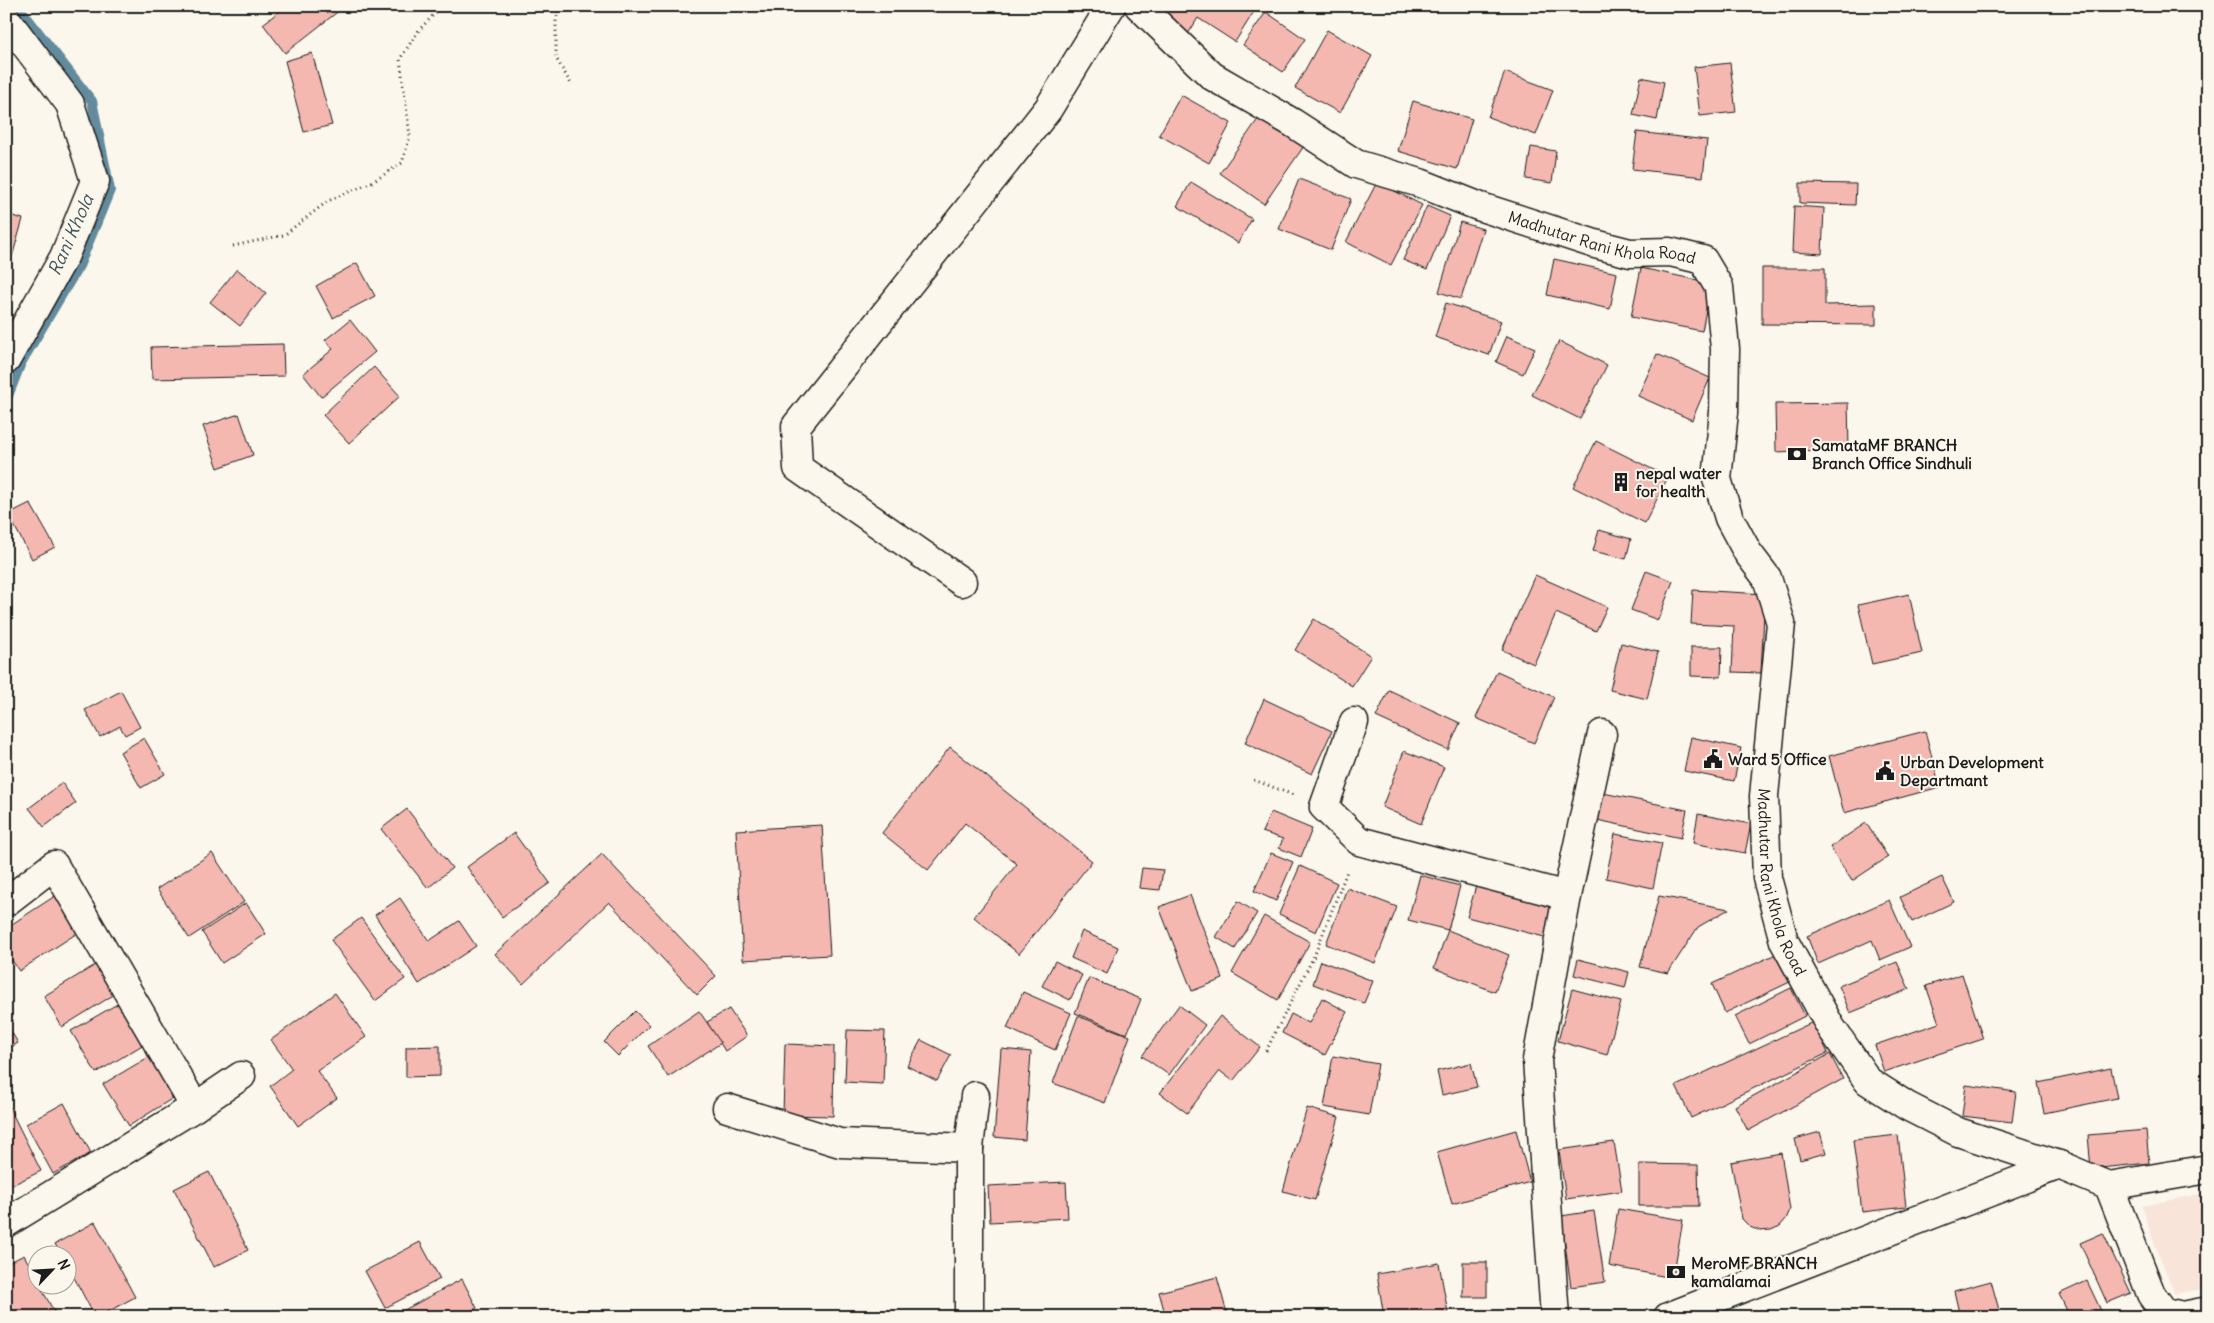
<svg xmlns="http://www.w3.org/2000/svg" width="2214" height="1323" font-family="Delius,sans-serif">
<rect width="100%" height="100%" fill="#fbf7ec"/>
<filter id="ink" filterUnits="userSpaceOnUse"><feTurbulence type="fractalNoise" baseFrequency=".02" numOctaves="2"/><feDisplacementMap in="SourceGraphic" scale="10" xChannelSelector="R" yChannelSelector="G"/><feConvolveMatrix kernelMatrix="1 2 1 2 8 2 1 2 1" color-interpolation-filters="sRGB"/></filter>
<g filter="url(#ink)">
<!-- built -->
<polygon fill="#f9e4da" points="2208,1192 2208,1288 2175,1294 2152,1237 2142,1206"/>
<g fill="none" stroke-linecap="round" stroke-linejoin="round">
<!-- stream -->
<polyline stroke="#638b9e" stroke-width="10" points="6,401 21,363 79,266 110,190 92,101 18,6"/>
</g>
<!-- building -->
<g fill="#f4b8b1" stroke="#1c1c1c">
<polygon points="286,6 345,6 285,53 263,24"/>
<polygon points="1168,6 1249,6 1255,10 1235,42 1198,18 1183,42 1156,25"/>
<polygon points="1266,12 1305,39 1283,72 1243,45"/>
<polygon points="1327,30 1372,56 1340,113 1295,88"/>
<polygon points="312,53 332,125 304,132 285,61"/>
<polygon points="1730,63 1736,112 1700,116 1694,67"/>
<polygon points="1505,72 1553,90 1536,135 1488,117"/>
<polygon points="1641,77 1664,82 1657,120 1633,115"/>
<polygon points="1181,95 1231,123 1209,163 1159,135"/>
<polygon points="1413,101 1472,119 1457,169 1398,151"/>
<polygon points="1261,115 1304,146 1264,204 1220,173"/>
<polygon points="1637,132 1707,140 1703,177 1632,169"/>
<polygon points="1531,147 1556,151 1552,183 1526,179"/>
<polygon points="1299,179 1351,199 1331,250 1279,229"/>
<polygon points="1191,182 1252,219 1238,243 1177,206"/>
<polygon points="1377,182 1422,205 1391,265 1346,242"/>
<polygon points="1800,183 1856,184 1855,205 1800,203"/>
<polygon points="1427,206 1450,216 1427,270 1403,260"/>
<polygon points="1794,206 1824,208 1822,254 1792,252"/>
<polygon points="6,214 23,219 12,257 6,256"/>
<polygon points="1460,222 1483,229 1461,299 1439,292"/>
<polygon points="1554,259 1617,273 1610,309 1547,295"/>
<polygon points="357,263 375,296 333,318 316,286"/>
<polygon points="1641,268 1711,283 1702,331 1631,317"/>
<polygon points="1762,268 1825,268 1825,305 1876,304 1876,325 1762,324"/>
<polygon points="237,269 266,293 240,326 210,302"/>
<polygon points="1446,303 1501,321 1489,355 1435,337"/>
<polygon points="350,320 375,352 321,397 303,374 333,349 325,340"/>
<polygon points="1507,336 1535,348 1523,374 1496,362"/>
<polygon points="1559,341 1607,365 1580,419 1532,395"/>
<polygon points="283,344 284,376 152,379 151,347"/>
<polygon points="1657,354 1710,378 1692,420 1638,396"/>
<polygon points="374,367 400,396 349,443 323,415"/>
<polygon points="1848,403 1849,449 1776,452 1775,404"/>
<polygon points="239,414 253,455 218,468 203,426"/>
<polygon points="1596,441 1668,477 1645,523 1573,487"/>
<polygon points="30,503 55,547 32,559 8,514"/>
<polygon points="1599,530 1631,539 1626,559 1593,551"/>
<polygon points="1646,571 1673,581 1658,620 1631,610"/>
<polygon points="1535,575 1607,607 1596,631 1556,613 1534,664 1502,650"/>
<polygon points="1693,590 1765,594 1761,673 1732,672 1734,626 1691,624"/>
<polygon points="1909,594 1922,653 1872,664 1858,605"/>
<polygon points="1314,619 1371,656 1352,686 1295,650"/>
<polygon points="1621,643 1658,652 1647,699 1610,690"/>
<polygon points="1691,647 1722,647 1721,677 1691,676"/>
<polygon points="1497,671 1554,697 1534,743 1476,718"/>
<polygon points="1389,690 1460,723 1448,750 1376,717"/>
<polygon points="121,691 140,727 125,735 120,726 100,737 85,710"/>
<polygon points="1264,699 1332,731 1312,774 1245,743"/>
<polygon points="1925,731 1940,787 1844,813 1829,756"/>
<polygon points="1691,737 1741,748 1734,781 1684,771"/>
<polygon points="144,738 165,774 141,788 120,752"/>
<polygon points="950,747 1092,861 1019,954 974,917 1017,864 965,823 928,870 882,833"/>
<polygon points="1404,751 1444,767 1421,824 1382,807"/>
<polygon points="62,783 76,803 44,827 29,808"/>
<polygon points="1603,793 1687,810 1681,838 1597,820"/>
<polygon points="407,809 452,868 428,888 381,829"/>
<polygon points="1271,812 1312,829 1301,857 1279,848 1283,839 1262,832"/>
<polygon points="1698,814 1751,824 1745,853 1693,843"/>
<polygon points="1866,823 1888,857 1852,881 1830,847"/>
<polygon points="822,825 830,955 743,960 736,830"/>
<polygon points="514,833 550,883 502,917 467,867"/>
<polygon points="1615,834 1662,843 1653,888 1606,878"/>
<polygon points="212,853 244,902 189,938 157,889"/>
<polygon points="1271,853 1293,862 1276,901 1254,891"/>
<polygon points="602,854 716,976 697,995 609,902 523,984 495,954"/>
<polygon points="1300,866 1337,883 1316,932 1279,914"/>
<polygon points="1142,868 1163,870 1160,890 1139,888"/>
<polygon points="1420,875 1460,886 1448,930 1408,920"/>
<polygon points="1942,877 1954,902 1912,922 1900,897"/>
<polygon points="1476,886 1556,907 1548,938 1467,917"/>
<polygon points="1347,888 1397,907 1375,963 1326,944"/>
<polygon points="58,894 82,930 19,971 6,951 6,928"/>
<polygon points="1190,895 1223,979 1192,991 1159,907"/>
<polygon points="1659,896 1729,909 1698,927 1668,973 1640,967"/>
<polygon points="400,898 429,941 459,921 476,946 419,984 375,915"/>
<polygon points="1889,900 1910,947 1880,960 1872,940 1818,964 1807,936"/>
<polygon points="1238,901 1257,913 1235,949 1216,937"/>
<polygon points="246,903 266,934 222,963 202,932"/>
<polygon points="1264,916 1310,942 1278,1000 1232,973"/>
<polygon points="361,918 405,979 375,1001 331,940"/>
<polygon points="1448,930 1509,955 1495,992 1434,968"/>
<polygon points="1082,931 1118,947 1107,974 1071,958"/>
<polygon points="1778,953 1792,981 1725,1013 1712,984"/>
<polygon points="1578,959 1629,972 1625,988 1574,975"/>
<polygon points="1055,961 1082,975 1070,1000 1042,986"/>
<polygon points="1321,961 1373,981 1364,1003 1313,984"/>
<polygon points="1897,962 1909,989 1850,1013 1839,986"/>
<polygon points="97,964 115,994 62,1027 44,996"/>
<polygon points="1962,974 1983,1039 1884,1072 1875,1045 1939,1023 1926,986"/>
<polygon points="1089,978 1141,999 1127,1034 1075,1013"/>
<polygon points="1791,988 1805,1016 1749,1044 1735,1016"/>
<polygon points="1572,989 1621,1002 1607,1055 1558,1041"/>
<polygon points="1023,992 1071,1013 1055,1050 1007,1028"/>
<polygon points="335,993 366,1037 317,1071 337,1098 298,1126 270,1086 292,1069 271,1040"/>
<polygon points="1322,998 1347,1012 1325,1055 1282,1033 1291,1014 1309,1023"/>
<polygon points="119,1003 144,1044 96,1073 71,1031"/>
<polygon points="1179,1005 1205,1025 1169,1075 1142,1056"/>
<polygon points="729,1009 747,1036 725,1051 707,1022"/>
<polygon points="635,1011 649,1025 618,1056 604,1042"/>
<polygon points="699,1011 721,1043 668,1077 648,1046"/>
<polygon points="1078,1016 1130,1036 1105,1103 1053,1083"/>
<polygon points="1220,1016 1260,1047 1233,1081 1220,1071 1187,1113 1160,1093"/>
<polygon points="1813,1022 1828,1053 1691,1118 1676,1086"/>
<polygon points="6,1023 18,1043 6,1050"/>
<polygon points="847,1030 885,1031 883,1084 845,1082"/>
<polygon points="921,1040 951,1055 937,1081 907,1066"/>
<polygon points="785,1044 834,1046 833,1116 783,1115"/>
<polygon points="440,1046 440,1076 406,1077 406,1047"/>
<polygon points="1001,1049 1031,1052 1025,1140 994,1137"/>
<polygon points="1830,1054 1843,1079 1748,1131 1735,1106"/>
<polygon points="152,1055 176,1096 129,1126 103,1084"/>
<polygon points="1333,1056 1378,1064 1369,1115 1324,1107"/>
<polygon points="1471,1063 1477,1087 1442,1095 1437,1071"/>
<polygon points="2111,1068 2117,1098 2044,1113 2038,1083"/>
<polygon points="1966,1085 2016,1092 2012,1122 1962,1116"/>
<polygon points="6,1101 41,1171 6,1188"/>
<polygon points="64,1103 91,1153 53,1174 26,1124"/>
<polygon points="1307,1108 1339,1117 1315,1200 1283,1191"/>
<polygon points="1516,1130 1530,1182 1452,1204 1437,1152"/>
<polygon points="2146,1130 2149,1163 2091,1169 2088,1135"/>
<polygon points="1820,1132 1826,1153 1800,1160 1795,1139"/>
<polygon points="1898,1135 1906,1207 1862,1212 1853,1140"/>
<polygon points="1614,1142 1622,1191 1566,1199 1559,1150"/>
<polygon points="1781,1153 1790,1210 1786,1219 1780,1226 1771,1230 1760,1231 1750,1227 1742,1219 1731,1162"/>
<polygon points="1639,1164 1698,1165 1699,1206 1639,1206"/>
<polygon points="209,1172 248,1250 214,1267 174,1189"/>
<polygon points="1066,1182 1068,1218 990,1222 988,1186"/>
<polygon points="1618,1209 1683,1220 1673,1278 1609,1266"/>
<polygon points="1594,1211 1605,1282 1571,1287 1561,1216"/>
<polygon points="95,1222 135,1297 98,1317 95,1317 68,1266 68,1256 62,1256 55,1244"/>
<polygon points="2103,1233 2131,1293 2107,1303 2080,1243"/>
<polygon points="420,1242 440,1279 385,1308 365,1271"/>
<polygon points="24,1255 38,1281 38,1286 40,1286 57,1317 9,1317 6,1312 6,1264"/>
<rect x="1463" y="1262" width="24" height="35"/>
<polygon points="1439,1263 1448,1313 1427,1317 1384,1317 1377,1274"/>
<polygon points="1217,1277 1228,1317 1166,1317 1159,1292"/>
<polygon points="462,1279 477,1308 459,1317 396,1317 395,1315"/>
<polygon points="1991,1281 2001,1317 1960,1317 1954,1291"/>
<polygon points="2087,1281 2104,1317 2070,1317 2059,1294"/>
</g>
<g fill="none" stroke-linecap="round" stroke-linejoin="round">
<!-- minor casing -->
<g stroke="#1c1c1c" stroke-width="31">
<g id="minor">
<path id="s1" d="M1139 6 1212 76 1293 123 1356 164 1420 183 1478 206 1595 244 1630 253 1670 252 1703 260 1719 287 1725 349 1724 412 1717 479 1729 518 1748 553 1767 578 1781 623 1764 796 1767 878 1784 941 1830 1026 1868 1081 1907 1106 1958 1132 2059 1165 2109 1186 2208 1169"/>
<polyline points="6,19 70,104 95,181 64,257 6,360"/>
<polyline points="962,582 798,468 796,426 1048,109 1111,6"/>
<polyline points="1354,722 1324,807 1359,841 1567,896"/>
<polyline points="6,902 54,865 195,1107"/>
<polyline points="727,1108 840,1143 969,1148"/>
<polyline points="2109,1186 2151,1294 2164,1312 2183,1316 2208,1311"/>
<polyline points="6,1223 195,1107 241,1076"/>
<polyline points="969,1317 969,1148 975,1096"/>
<polyline points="1555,1317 1537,1060 1567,896 1602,734"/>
<polyline points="1668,1317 2059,1165"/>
</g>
</g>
<!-- path -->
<g stroke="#1c1c1c" stroke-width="3" stroke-dasharray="1 4" stroke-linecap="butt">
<polyline points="559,6 556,20 556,58 571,84"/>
<polyline points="233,246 284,235 328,201 374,181 402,163 410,136 400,59 419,30 442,6"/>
<polyline points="1254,780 1296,796"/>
<polyline points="1266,1051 1315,954 1348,869"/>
</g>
<!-- minor -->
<use href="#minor" stroke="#fbf7ec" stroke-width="28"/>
</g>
</g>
<!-- icons -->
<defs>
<g id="bank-bare" transform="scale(1.5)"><path d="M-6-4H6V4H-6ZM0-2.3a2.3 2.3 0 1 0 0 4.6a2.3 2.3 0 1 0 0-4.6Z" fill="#1c1c1c" stroke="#fbf7ec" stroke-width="2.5" paint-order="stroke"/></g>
<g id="building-bare" transform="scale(1.5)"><path d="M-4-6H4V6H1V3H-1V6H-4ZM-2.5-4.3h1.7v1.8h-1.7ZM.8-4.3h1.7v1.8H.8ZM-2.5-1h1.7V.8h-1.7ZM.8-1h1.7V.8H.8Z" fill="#1c1c1c" stroke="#fbf7ec" stroke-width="2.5" paint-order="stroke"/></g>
<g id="civic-bare" transform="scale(1.5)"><path d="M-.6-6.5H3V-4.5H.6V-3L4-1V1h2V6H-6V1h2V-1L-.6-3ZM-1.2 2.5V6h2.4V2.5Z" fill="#1c1c1c" stroke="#fbf7ec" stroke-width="2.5" paint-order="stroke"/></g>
</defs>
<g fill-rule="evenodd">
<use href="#bank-bare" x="1797" y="454"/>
<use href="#building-bare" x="1621" y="482"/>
<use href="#civic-bare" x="1713" y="759"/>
<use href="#civic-bare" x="1885" y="771"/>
<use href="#bank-bare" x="1676" y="1272"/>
</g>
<g text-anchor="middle" stroke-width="4" stroke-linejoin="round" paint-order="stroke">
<!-- street labels -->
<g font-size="16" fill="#1c1c1c" stroke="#fbf7ec">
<text dy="6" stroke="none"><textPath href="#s1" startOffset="528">Madhutar Rani Khola Road</textPath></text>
<text dy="6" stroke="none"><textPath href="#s1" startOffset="1278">Madhutar Rani Khola Road</textPath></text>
</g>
<!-- poi labels -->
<g font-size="16" font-weight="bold" fill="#1c1c1c" stroke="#fbf7ec" text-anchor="start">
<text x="1812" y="451">SamataMF BRANCH<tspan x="1812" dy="18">Branch Office Sindhuli</tspan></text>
<text x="1636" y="479">nepal water<tspan x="1636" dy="18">for health</tspan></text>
<text x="1728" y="765">Ward 5 Office</text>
<text x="1900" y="768">Urban Development<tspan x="1900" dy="18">Departmant</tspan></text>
<text x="1691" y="1269">MeroMF BRANCH<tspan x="1691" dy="18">kamalamai</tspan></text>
</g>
<!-- water labels -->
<g font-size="18" font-style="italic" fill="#40545d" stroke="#fbf7ec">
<text transform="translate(71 235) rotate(-66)" y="6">Rani Khola</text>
</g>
</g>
<!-- margin -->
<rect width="2214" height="1323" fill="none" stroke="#fbf7ec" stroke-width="25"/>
<rect x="12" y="12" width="2189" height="1298" fill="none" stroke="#1c1c1c" stroke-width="2" filter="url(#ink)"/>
<!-- north arrow -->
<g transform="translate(52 1270) rotate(65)"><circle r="24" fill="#fbf7ec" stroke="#a29f99"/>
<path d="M0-4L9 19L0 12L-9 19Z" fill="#1c1c1c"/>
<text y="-8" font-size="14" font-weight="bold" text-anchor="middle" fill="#1c1c1c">N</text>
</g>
</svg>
